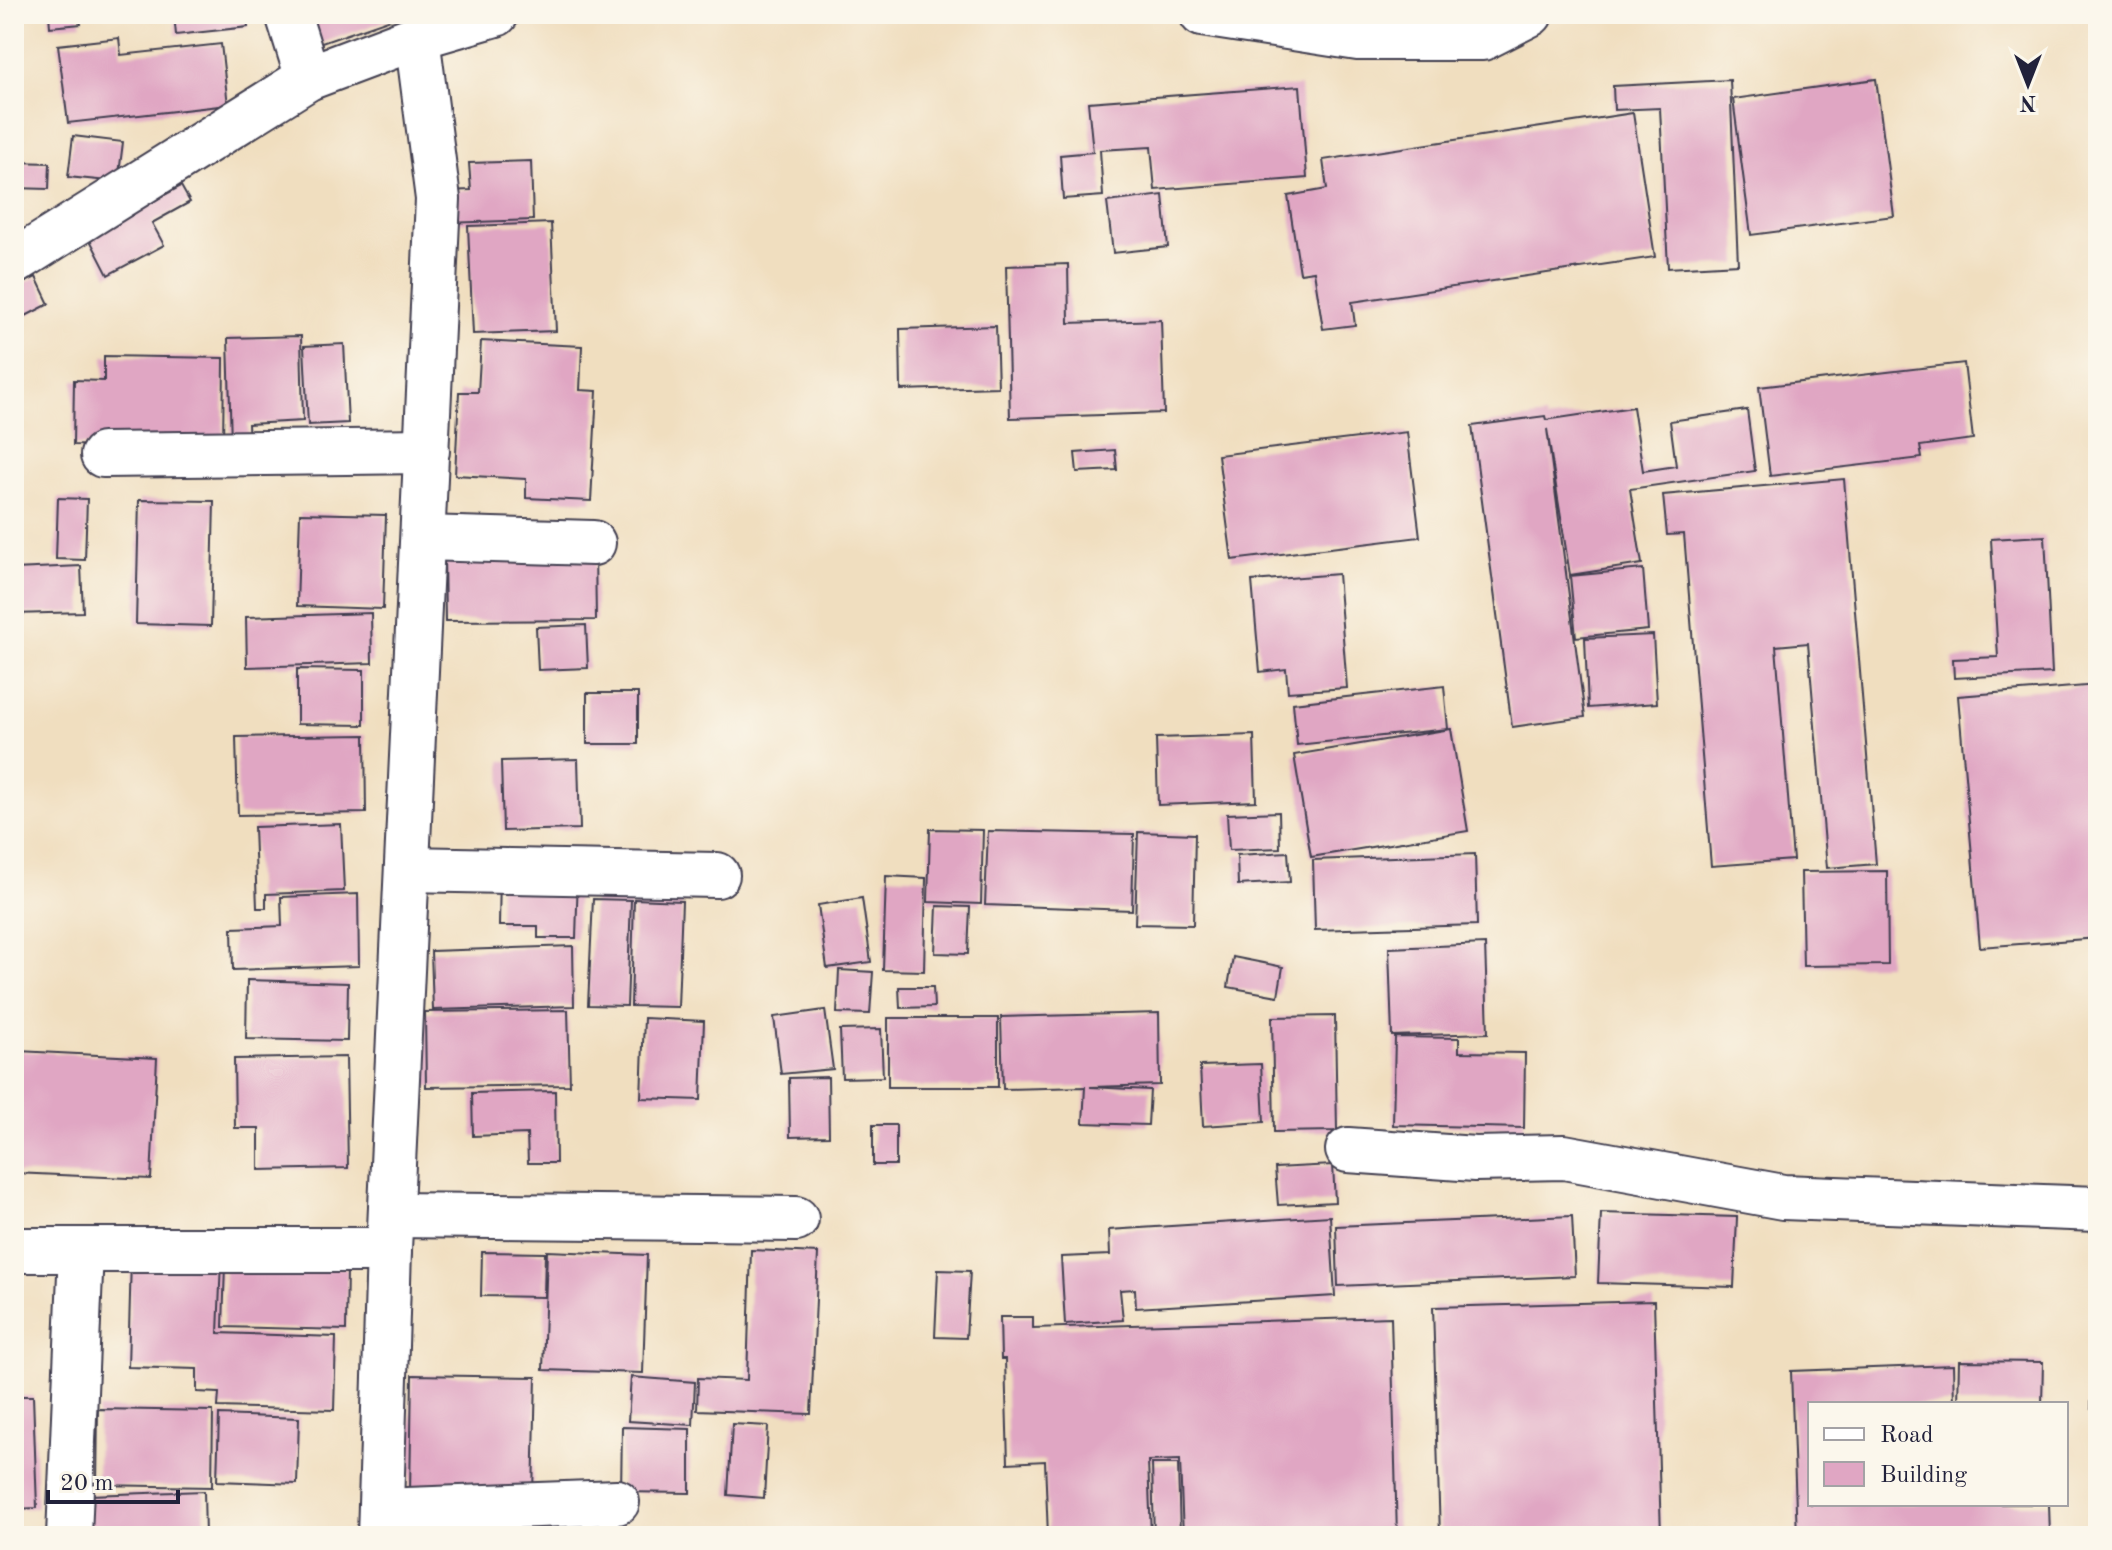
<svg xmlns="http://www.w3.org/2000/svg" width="2112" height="1550" font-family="'Old Standard TT',serif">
<rect width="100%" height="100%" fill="#fbf7ec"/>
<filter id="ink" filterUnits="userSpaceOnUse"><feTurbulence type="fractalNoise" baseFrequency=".0125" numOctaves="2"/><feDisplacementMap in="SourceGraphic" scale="16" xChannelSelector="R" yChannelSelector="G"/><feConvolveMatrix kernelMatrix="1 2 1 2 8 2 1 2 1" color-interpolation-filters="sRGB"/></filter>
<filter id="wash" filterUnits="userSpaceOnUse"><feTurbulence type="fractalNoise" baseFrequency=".006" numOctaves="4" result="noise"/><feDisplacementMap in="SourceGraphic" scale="32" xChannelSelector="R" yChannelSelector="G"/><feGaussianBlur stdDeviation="1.8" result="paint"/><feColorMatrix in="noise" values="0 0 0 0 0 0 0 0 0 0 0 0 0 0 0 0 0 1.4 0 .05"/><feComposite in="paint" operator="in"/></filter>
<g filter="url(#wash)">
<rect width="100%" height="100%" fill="#f0debf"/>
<g id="blocks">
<!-- building -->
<g fill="#e0a6c3">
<polygon points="49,14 79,14 81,24 50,27"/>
<polygon points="174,14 246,14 248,27 176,35"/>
<polygon points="304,14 389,14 391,19 316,45"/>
<polygon points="119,38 121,55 221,44 228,105 68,123 58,45"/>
<polygon points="1876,79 1894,216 1751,235 1733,99"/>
<polygon points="1730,80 1738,264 1668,268 1660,108 1614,110 1613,86"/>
<polygon points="1300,86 1307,178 1155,190 1151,147 1100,150 1103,196 1063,199 1060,155 1093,152 1088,102"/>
<polygon points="1633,113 1655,257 1352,302 1355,325 1323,329 1314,271 1300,273 1288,196 1327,189 1323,160"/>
<polygon points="73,136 123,142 118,182 68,177"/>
<polygon points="531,161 533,220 446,223 445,191 471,190 469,163"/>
<polygon points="14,162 50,163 49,189 14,188"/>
<polygon points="181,186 190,202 152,223 164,245 108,275 88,236"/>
<polygon points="1163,195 1168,247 1113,253 1107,202"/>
<polygon points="551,223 556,331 473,334 468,226"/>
<polygon points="1068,264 1069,323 1161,320 1164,413 1010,418 1006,266"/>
<polygon points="36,277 49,304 14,322 14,288"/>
<polygon points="996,326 998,387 901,390 900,329"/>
<polygon points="301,336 303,421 248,424 249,442 231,442 228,338"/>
<polygon points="481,341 582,346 580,390 597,391 591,501 526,498 526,479 455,475 459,392 478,392"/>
<polygon points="344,344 348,423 308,425 304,346"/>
<polygon points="104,356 224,358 223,447 73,445 74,380 104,381"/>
<polygon points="1964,363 1973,439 1920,446 1922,458 1770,476 1759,387"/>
<polygon points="1633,407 1643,471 1676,466 1670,421 1747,410 1755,471 1630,489 1642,564 1570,575 1547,429 1585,717 1512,727 1472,426 1545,416 1546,420"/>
<polygon points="1407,432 1420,537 1232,560 1218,455"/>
<polygon points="1115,450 1117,470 1077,472 1075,453"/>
<polygon points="1844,479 1876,864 1827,868 1808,643 1776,646 1793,860 1711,866 1684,534 1667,535 1663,495"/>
<polygon points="58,498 87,499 85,560 56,559"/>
<polygon points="139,500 214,501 211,626 136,624"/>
<polygon points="300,513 386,515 383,609 297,606"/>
<polygon points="2045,536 2052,673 1954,678 1953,659 1998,657 1991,539"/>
<polygon points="595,550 596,620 445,621 444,552"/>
<polygon points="81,566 83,612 14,614 14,569"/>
<polygon points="1643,569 1648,630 1576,637 1570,576"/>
<polygon points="1338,574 1347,688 1288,692 1286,669 1260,672 1252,581"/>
<polygon points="371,613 372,663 247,667 246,617"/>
<polygon points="586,625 588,668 538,670 536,627"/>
<polygon points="1653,635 1657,703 1588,708 1585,638"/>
<polygon points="297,669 364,670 364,725 297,724"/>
<polygon points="2098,685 2098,938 1980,947 1958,696"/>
<polygon points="1444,686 1448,729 1297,745 1293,703"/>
<rect x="587" y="693" width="51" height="51"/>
<polygon points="1451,729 1468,831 1311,857 1294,755"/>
<polygon points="365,735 366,813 238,815 236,737"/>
<polygon points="1254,735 1256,801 1158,805 1156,738"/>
<polygon points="578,759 580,829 503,831 501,761"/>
<polygon points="1279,812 1280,848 1229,850 1227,814"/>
<polygon points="341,824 344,891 266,894 266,908 257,908 254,827"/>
<polygon points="930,829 983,830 981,904 928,902"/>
<polygon points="988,831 1134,834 1132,910 985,905"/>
<polygon points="1138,832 1195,834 1193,925 1135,924"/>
<polygon points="1288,852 1290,882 1238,885 1237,855"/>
<polygon points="1475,854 1477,925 1315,930 1313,860"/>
<polygon points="1887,871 1888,965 1803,966 1801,872"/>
<polygon points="500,873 578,874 576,938 538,938 538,926 499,926"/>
<polygon points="886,876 926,878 924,971 883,970"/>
<polygon points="358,894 359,966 233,970 232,928 282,926 281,897"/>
<polygon points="862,898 871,962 827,968 818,905"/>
<polygon points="593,899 631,900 627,1006 588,1005"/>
<polygon points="634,899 682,901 678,1007 631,1006"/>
<polygon points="937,906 970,907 968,954 935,953"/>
<polygon points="1485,944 1488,1033 1392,1036 1389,948"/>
<polygon points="573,946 574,1006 433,1010 431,951"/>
<polygon points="1233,957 1283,967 1278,996 1228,987"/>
<polygon points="839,970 873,972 870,1014 837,1013"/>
<polygon points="247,980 348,983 347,1041 246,1039"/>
<polygon points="899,987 933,987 934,1007 900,1008"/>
<polygon points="568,1010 570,1085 426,1087 425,1012"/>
<polygon points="825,1010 833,1069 781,1074 774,1017"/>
<polygon points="1159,1013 1160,1085 1090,1087 1150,1090 1148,1125 1083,1123 1085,1087 1003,1089 1001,1017"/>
<polygon points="1335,1016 1337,1131 1274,1132 1272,1017"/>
<polygon points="644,1018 704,1021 701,1100 641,1098"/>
<rect x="888" y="1018" width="110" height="69"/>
<polygon points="881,1029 883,1077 842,1078 840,1030"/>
<polygon points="1395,1037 1459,1038 1459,1052 1525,1053 1524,1128 1393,1125"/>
<polygon points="18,1051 157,1058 151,1179 14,1173"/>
<polygon points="346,1057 348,1168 259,1170 259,1128 235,1128 234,1059"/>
<polygon points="1261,1064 1264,1122 1203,1126 1200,1066"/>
<polygon points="828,1077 829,1136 790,1137 789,1078"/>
<polygon points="555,1091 556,1163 528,1163 527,1134 473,1136 472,1093"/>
<rect x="873" y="1125" width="23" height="40"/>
<polygon points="1333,1165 1335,1202 1278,1205 1275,1168"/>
<polygon points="1601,1213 1737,1217 1734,1287 1598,1283"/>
<polygon points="1330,1216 1335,1296 1136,1308 1135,1289 1120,1290 1123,1320 1065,1324 1061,1257 1110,1255 1109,1230"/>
<polygon points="1572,1216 1575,1276 1338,1286 1336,1226"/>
<polygon points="751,1250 818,1253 811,1414 697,1410 698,1378 747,1380"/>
<polygon points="547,1251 647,1255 643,1373 543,1370"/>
<polygon points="482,1252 545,1253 544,1297 481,1296"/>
<polygon points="131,1259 221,1261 218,1333 336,1337 334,1410 218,1407 219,1393 197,1392 197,1369 128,1367"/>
<polygon points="225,1264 347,1268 346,1330 223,1327"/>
<polygon points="938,1270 970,1271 966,1338 935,1337"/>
<polygon points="1654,1301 1661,1536 1440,1536 1433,1307"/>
<polygon points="1000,1317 1033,1317 1033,1328 1391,1317 1397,1536 1183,1536 1180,1460 1148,1461 1151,1536 1048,1536 1045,1461 1008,1463 1005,1359 1001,1359"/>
<polygon points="2093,1330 2098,1330 2098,1409 2091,1409"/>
<polygon points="1959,1361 2043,1362 2042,1404 1958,1404"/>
<polygon points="1953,1365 1954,1404 1810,1404 1810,1504 2049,1504 2050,1536 1797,1536 1791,1371"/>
<polygon points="412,1375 536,1377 533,1494 410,1492"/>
<polygon points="631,1377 695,1382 693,1425 628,1421"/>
<polygon points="14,1396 33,1396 37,1508 14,1509"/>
<polygon points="98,1409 213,1411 212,1487 97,1485"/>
<polygon points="219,1415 299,1418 297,1484 217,1481"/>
<polygon points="732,1424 768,1426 764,1498 728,1495"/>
<polygon points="622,1427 690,1429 690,1493 621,1492"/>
<polygon points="1152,1464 1178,1464 1180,1536 1154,1536"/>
<polygon points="204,1491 205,1536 90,1536 89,1495"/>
</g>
</g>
</g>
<g filter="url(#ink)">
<use href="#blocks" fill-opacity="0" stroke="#413e4f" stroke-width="2"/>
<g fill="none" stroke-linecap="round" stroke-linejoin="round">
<!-- minor casing -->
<g stroke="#413e4f" stroke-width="48">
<g id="minor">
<polyline points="288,14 308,78"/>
<polyline points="103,455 427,451"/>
<polyline points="423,538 593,543"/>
<polyline points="407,869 717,875"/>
<polyline points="1348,1150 1475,1159 1564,1157 1783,1197 2098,1209"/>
<polyline points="391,1215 796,1219"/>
<polyline points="14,1250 389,1250 438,199 417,37"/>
<polyline points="381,1511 617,1502"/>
<polyline points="69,1536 81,1250"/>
<polyline points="380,1536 389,1250"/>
</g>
</g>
<!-- tertiary casing -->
<g stroke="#413e4f" stroke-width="48">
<g id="tertiary">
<polyline points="1202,14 1358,38 1483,38 1530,14"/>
<polyline points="14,262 308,78 417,37 496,14"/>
</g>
</g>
<!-- minor -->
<use href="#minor" stroke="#fff" stroke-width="44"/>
<!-- tertiary -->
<use href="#tertiary" stroke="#fff" stroke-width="44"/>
</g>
</g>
<!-- margin -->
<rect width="2112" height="1550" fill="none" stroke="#fbf7ec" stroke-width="48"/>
<!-- legend -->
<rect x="1808" y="1402" width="260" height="104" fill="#fbf7ec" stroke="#a4a2a5" stroke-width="2"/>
<rect x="1824" y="1428" width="40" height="12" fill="#ffffff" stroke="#a4a2a5" stroke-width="2"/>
<text x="1880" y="1442" font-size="24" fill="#22223b">Road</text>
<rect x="1824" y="1462" width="40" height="24" fill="#e0a6c3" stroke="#a4a2a5" stroke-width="2"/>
<text x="1880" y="1482" font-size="24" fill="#22223b">Building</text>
<!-- north arrow -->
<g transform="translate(2028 84) rotate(180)" stroke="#fbf7ec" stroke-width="6" paint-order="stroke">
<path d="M0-6L14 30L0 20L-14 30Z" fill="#22223b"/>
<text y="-12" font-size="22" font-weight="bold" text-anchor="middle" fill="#22223b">N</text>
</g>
<!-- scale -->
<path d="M48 1490v12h130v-12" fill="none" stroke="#22223b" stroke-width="4"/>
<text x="60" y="1490" font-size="24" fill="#22223b" stroke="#fbf7ec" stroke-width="6" paint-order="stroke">20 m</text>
</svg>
